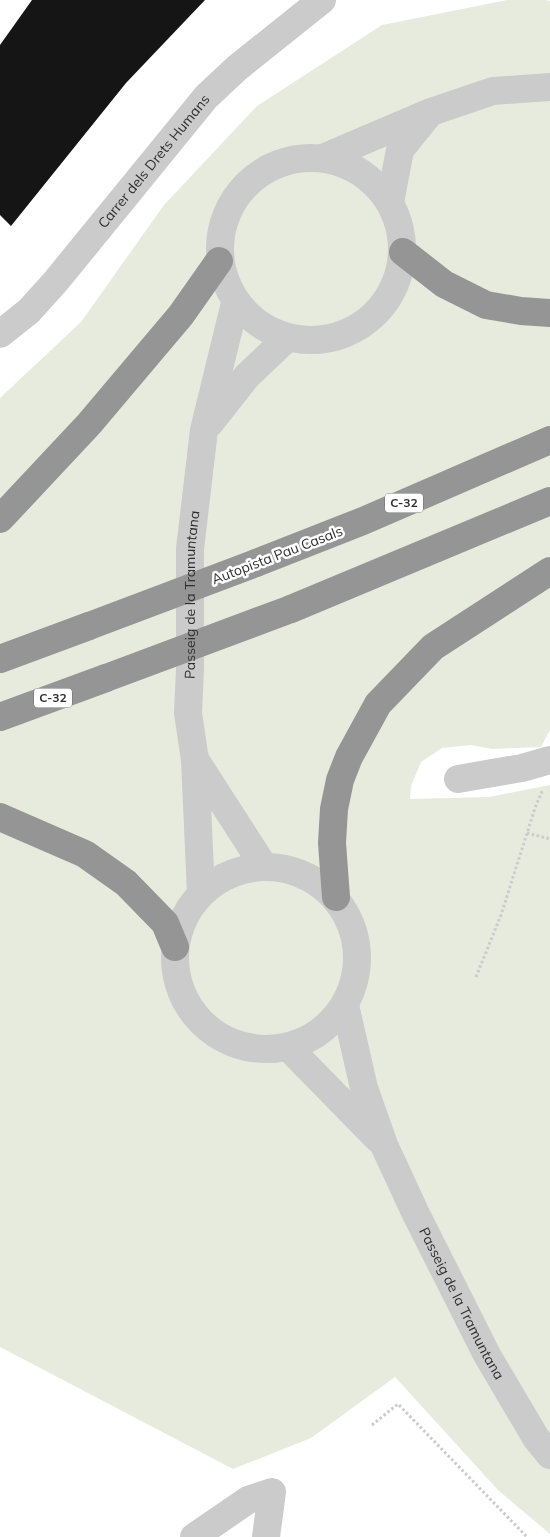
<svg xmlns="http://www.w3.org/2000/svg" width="550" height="1537" font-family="Mulish,sans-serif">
<rect width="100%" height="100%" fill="#fff"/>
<!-- green -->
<polygon fill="#e7ebdd" points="507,0 545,0 550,1 550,730 541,747 492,749 471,745 442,748 421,762 411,786 410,799 489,797 550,785 550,1534 498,1490 395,1377 311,1438 233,1469 0,1347 0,398 81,322 164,205 257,106 382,25"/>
<!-- building -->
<polygon fill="#151515" points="32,0 205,0 126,83 11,226 0,215 0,45"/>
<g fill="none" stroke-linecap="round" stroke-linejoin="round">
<!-- path -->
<g stroke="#cbcbcb" stroke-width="3" stroke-dasharray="2.5 2.5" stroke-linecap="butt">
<polyline points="527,833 550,839"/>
<polyline points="476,977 501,915 535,808 543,789"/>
<polyline points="372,1425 398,1404 527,1537"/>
</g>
<!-- minor -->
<g stroke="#cbcbcb" stroke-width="28">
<circle cx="311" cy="249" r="91"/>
<polyline points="323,158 431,112 493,91 550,87"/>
<polyline points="390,202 400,150 429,114"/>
<path id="s1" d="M0 334 29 311 56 281 206 97 237 68 322 0"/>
<polyline points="210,423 247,376 287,338"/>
<polyline points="196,761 263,865"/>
<polyline points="458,779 522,768 550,760"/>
<circle cx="266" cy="958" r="91"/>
<path id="s2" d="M201 893 195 760 188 713 190 669V549L204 430 235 303"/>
<path id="s3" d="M345 1005 364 1088 384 1145 415 1212 487 1355 536 1438 550 1455"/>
<polyline points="288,1047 378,1139"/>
<polyline points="194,1537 248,1500 272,1492 266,1537"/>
</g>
<!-- highway -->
<g stroke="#959595" stroke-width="28">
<polyline points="403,252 444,284 486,305 521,311 550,313"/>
<polyline points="0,519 89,424 181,315 219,261"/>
<polyline points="256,563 363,521 550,440"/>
<polyline points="291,609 550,501"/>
<polyline points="0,659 89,626"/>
<polyline points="0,717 106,678"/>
<polyline points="0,817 85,854 126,883 165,923 175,947"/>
<polyline points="336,897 332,843 334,809 340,780 349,757 378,704 433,647 550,571"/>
</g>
<!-- highway-bridge -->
<g stroke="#959595" stroke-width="28">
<polyline points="89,626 256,563"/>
<polyline points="106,678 291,609"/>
</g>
</g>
<g text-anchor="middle" stroke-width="5" stroke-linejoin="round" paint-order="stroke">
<!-- shield labels -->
<g fill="#fff" stroke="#6d6d6d" stroke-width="1">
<rect x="385" y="493.5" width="38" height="19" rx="4"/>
<rect x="34" y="688.5" width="38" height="19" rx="4"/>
</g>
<g font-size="12" font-weight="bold" fill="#2e2e2e">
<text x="404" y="507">C-32</text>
<text x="53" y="702">C-32</text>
</g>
<!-- street labels -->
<g font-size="14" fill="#2e2e2e" stroke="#fff">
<text dy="5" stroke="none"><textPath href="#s1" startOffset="232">Carrer dels Drets Humans</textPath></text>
<text transform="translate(277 555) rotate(-21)" y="5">Autopista Pau Casals</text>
<text dy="5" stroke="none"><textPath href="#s2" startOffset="299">Passeig de la Tramuntana</textPath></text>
<text dy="5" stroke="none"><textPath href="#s3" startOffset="322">Passeig de la Tramuntana</textPath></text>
</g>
</g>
</svg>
